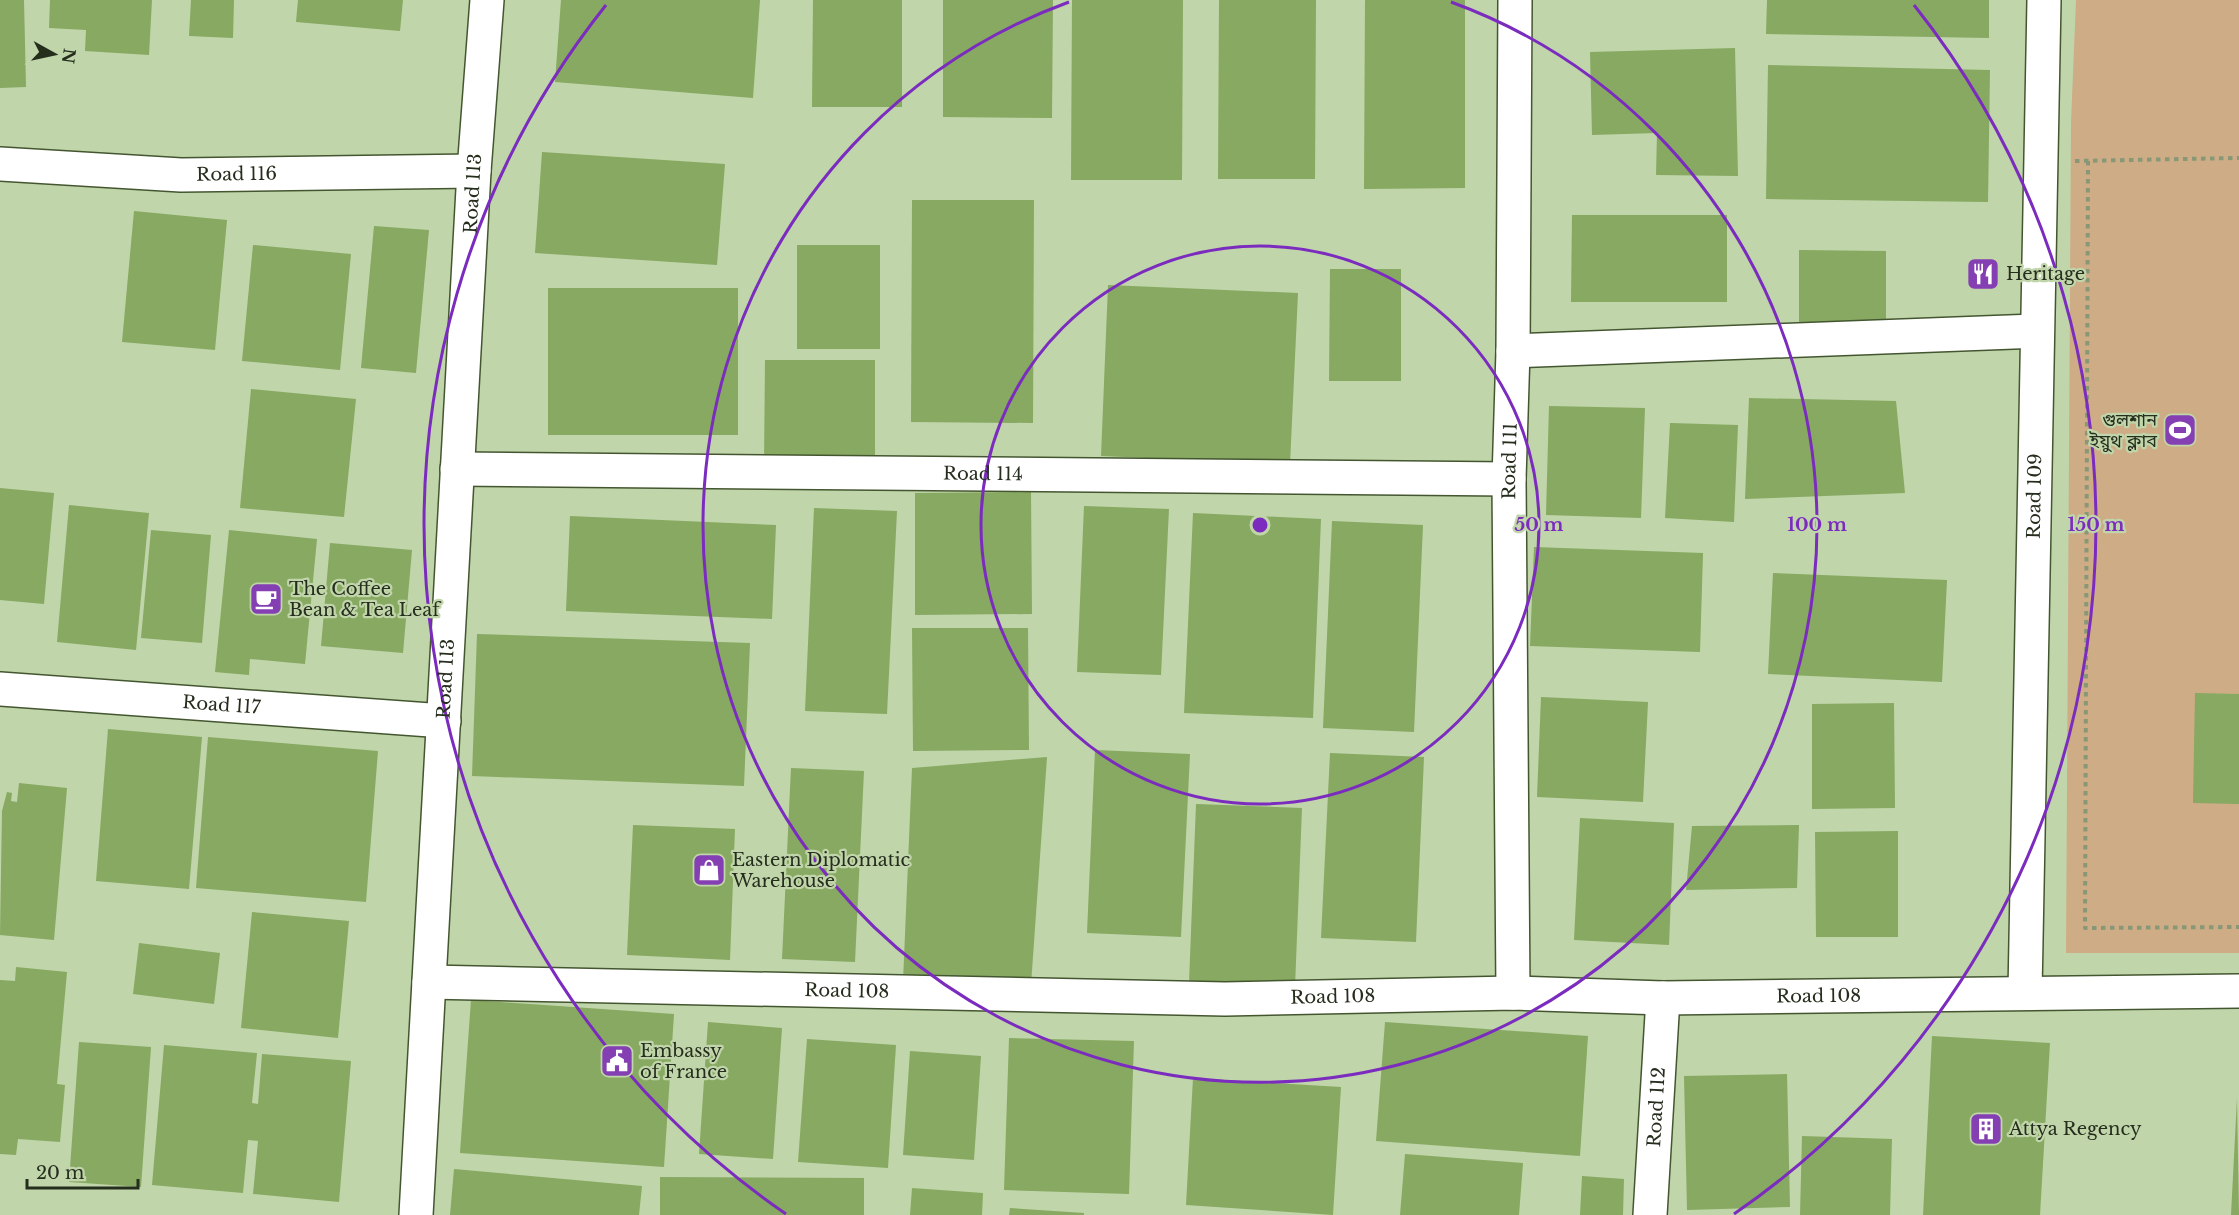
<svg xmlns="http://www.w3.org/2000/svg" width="2239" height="1215" font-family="'Libre Baskerville','Noto Sans Bengali',serif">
<rect width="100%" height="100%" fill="#c0d5aa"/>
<!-- green -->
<polygon fill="#ceac86" points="2076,0 2239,0 2239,953 2066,953 2071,122"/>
<!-- building -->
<g fill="#87a961">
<polygon points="0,0 24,0 26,87 0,88"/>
<polygon points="50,0 152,0 149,55 85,51 86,30 49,28"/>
<polygon points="191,0 234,0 233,38 189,36"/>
<polygon points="298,0 403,0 400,31 296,22"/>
<polygon points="561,0 760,0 753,98 555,82"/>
<polygon points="813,0 902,0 902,107 812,107"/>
<polygon points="943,0 1053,0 1052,118 943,117"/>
<polygon points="1072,0 1183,0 1182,180 1071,180"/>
<polygon points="1219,0 1316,0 1315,179 1218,179"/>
<polygon points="1365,0 1465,0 1465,188 1364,189"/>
<polygon points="1767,0 1989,0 1989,38 1766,34"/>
<polygon points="1735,48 1738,176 1656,175 1657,133 1592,135 1590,52"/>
<polygon points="1768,65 1990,70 1988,202 1766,199"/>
<polygon points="542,152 725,164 717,265 535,253"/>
<polygon points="912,200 1034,200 1033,423 911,422"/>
<polygon points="134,211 227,220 215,350 122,342"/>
<polygon points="1572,215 1727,215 1727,302 1571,302"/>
<polygon points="374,226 429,230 416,373 361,368"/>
<polygon points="253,245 351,254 340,370 242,361"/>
<rect x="797" y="245" width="83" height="104"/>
<polygon points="1799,250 1886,251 1886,326 1799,326"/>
<polygon points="1330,269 1401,269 1401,381 1329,381"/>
<polygon points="1108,285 1298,293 1290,464 1101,456"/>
<rect x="548" y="288" width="190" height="147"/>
<polygon points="765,360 875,360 875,466 764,466"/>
<polygon points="251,389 356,399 344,517 240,508"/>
<polygon points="1749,398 1896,401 1905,493 1745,499"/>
<polygon points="1549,406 1645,408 1641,518 1546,515"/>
<polygon points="1670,423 1738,425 1734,522 1665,518"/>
<polygon points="0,488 54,493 44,604 0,600"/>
<polygon points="1031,492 1032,614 915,615 915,493"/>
<polygon points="69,505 149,513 136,650 57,642"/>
<polygon points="1084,506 1169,509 1161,675 1077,672"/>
<polygon points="814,508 897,511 887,714 805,711"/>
<polygon points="1193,513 1321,519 1313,718 1184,713"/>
<polygon points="570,516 776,525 772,619 566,611"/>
<polygon points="1332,521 1423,525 1414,732 1323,728"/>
<polygon points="151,530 211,535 202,643 141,638"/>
<polygon points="229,530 317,539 305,664 250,659 249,675 215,672"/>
<polygon points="330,543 412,550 403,653 321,646"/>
<polygon points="1534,547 1703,553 1700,652 1530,646"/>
<polygon points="1773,573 1947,580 1942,682 1768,674"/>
<polygon points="912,628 1028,628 1029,750 913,751"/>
<polygon points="477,634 750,643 744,786 472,776"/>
<polygon points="2195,693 2239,694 2239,804 2193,803"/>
<polygon points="1541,697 1648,702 1643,802 1537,797"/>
<polygon points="1894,703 1895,808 1812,809 1812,704"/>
<polygon points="108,729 202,737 189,889 96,881"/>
<polygon points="208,737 378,751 366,902 196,888"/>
<polygon points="1095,750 1190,754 1181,937 1087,933"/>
<polygon points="1330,753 1424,757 1416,942 1321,938"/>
<polygon points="1047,757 1031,985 903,982 912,768"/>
<polygon points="791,768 864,771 855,962 782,959"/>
<polygon points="19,783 67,788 54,940 0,935 2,811 7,792 12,793 11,801 17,802"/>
<polygon points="1196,804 1302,808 1295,987 1189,983"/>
<polygon points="1580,818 1674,823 1669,945 1574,940"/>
<polygon points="633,825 735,829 730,960 627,955"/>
<polygon points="1799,825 1797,888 1686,890 1692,826"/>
<polygon points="1898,831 1898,937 1816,937 1815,832"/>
<polygon points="252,912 349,921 338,1038 241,1028"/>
<polygon points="139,943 220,953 214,1004 133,994"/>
<polygon points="16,967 67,972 57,1084 65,1085 60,1142 18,1139 16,1155 0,1154 0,980 15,981"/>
<polygon points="471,1000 674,1014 664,1167 460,1153"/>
<polygon points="708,1022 782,1028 773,1159 699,1154"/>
<polygon points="1385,1022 1588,1036 1580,1156 1376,1141"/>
<polygon points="1932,1036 2050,1043 2040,1215 1923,1215"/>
<polygon points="1009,1038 1134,1041 1129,1194 1004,1190"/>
<polygon points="807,1039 896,1045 888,1168 798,1162"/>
<polygon points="79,1042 151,1047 141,1187 69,1182"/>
<polygon points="164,1045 257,1053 252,1103 258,1104 262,1054 351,1061 339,1202 253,1194 258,1141 248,1140 243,1193 152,1185"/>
<polygon points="910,1051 981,1056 974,1160 903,1155"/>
<polygon points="1787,1074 1790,1207 1687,1210 1684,1076"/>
<polygon points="1193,1078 1341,1087 1333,1215 1186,1205"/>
<polygon points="2237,1098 2239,1215 2231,1215"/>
<polygon points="1802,1136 1892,1139 1890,1215 1800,1215"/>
<polygon points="1405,1154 1523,1163 1519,1215 1400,1215"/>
<polygon points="454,1169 642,1186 639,1215 450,1215"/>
<polygon points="1582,1176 1624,1179 1623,1215 1580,1215"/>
<polygon points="660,1177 864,1178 864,1215 660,1215"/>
<polygon points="912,1188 983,1193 982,1215 910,1215"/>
<polygon points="1010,1208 1084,1213 1084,1215 1009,1215"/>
</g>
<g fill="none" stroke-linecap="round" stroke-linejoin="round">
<!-- minor casing -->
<g stroke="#445630" stroke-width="36">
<g id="minor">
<path id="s1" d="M0 164 181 175 474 171"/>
<polyline points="1513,351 2037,331"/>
<path id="s2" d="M457 469 1509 479"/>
<path id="s3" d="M0 689 444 721"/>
<path id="s4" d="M429 982 1225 999 1513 993 1663 998 2239 991"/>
<path id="s5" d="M2025 992 2044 0"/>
<path id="s6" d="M1513 993 1509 479 1513 351 1515 0"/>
<path id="s7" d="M416 1215 474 171 487 0"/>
<path id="s8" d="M1650 1215 1663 998"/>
</g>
</g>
<!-- path -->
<g stroke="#889877" stroke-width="4" stroke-dasharray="4.5 4.5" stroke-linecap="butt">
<polyline points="2075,161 2239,158"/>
<polyline points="2088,161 2085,928 2239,927"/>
</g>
<!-- minor -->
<use href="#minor" stroke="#fff" stroke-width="33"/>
</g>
<!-- distance rings -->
<g fill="none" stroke="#7b2cbf" stroke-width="3">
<circle cx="1260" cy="525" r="279"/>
<path d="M1451 2A557 557 0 1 1 1069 2"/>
<path d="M786 1214A836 836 0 0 1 606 5M1914 5A836 836 0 0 1 1734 1214"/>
</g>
<!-- icons -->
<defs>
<g id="restaurant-square" transform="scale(1.725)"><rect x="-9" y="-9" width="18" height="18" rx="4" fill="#843fb2" stroke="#c0d5aa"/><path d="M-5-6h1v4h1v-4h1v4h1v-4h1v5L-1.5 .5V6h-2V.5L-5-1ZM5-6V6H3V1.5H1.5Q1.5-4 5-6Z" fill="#fff"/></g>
<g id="stadium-square" transform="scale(1.725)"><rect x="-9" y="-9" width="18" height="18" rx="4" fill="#843fb2" stroke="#c0d5aa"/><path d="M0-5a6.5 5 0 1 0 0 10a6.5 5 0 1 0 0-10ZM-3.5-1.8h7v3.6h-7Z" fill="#fff"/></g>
<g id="cafe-square" transform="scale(1.725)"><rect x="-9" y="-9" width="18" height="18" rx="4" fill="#843fb2" stroke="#c0d5aa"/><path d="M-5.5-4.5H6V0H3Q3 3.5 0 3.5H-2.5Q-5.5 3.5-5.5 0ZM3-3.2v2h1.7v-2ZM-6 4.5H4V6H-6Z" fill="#fff"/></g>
<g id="shop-square" transform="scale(1.725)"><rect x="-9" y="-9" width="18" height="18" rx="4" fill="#843fb2" stroke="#c0d5aa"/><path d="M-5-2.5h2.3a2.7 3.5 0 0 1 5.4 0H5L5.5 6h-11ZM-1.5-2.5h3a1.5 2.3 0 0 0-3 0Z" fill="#fff"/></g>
<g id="civic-square" transform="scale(1.725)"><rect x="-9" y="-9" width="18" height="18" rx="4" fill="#843fb2" stroke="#c0d5aa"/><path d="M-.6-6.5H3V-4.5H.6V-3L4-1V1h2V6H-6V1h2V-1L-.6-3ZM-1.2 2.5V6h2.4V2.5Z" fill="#fff"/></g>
<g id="building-square" transform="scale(1.725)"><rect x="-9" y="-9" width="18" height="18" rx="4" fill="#843fb2" stroke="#c0d5aa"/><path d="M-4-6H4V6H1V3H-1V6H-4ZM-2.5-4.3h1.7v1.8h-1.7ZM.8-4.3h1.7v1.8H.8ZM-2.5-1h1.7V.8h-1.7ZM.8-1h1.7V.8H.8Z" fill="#fff"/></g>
</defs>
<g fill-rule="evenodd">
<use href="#restaurant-square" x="1983" y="274"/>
<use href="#stadium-square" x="2180" y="430"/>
<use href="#cafe-square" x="266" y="599"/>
<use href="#shop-square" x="709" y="870"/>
<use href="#civic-square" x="617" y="1061"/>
<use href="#building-square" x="1986" y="1129"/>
</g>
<g text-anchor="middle" stroke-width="4.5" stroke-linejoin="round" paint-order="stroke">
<!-- street labels -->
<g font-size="18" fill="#252d1d" stroke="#c0d5aa">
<text dy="6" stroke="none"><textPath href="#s1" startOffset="237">Road 116</textPath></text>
<text dy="6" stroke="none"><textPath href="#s7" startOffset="1023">Road 113</textPath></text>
<text dy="6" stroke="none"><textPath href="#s6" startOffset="532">Road 111</textPath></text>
<text dy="6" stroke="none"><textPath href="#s2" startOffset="526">Road 114</textPath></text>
<text dy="6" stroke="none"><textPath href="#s5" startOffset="496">Road 109</textPath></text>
<text dy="6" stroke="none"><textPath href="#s7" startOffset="537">Road 113</textPath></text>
<text dy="6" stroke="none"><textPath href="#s3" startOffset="222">Road 117</textPath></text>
<text dy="6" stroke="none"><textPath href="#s4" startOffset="418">Road 108</textPath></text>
<text dy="6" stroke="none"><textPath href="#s4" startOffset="1390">Road 108</textPath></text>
<text dy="6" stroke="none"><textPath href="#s4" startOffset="904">Road 108</textPath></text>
<text dy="6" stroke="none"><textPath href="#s8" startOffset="108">Road 112</textPath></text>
</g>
<!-- poi labels -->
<g font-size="18" fill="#252d1d" stroke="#c0d5aa" text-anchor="start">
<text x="2006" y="280">Heritage</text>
<text x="2157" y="426" text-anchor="end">গুলশান<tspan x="2157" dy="21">ইয়ুথ ক্লাব</tspan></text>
<text x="289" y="595">The Coffee<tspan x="289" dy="21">Bean &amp; Tea Leaf</tspan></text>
<text x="732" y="866">Eastern Diplomatic<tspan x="732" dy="21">Warehouse</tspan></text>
<text x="640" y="1057">Embassy<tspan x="640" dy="21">of France</tspan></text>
<text x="2009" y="1135">Attya Regency</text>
</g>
</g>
<circle cx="1260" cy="525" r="9" fill="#7b2cbf" stroke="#c0d5aa" stroke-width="3"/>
<g font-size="18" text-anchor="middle" font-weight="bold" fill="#7b2cbf" stroke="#c0d5aa" stroke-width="4.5" stroke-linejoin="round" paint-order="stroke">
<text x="1539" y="531">50 m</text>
<text x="1817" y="531">100 m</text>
<text x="2096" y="531">150 m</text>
</g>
<!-- north arrow -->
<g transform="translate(54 54) rotate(98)" stroke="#c0d5aa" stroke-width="4.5" paint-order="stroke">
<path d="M0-4.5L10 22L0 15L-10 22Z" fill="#252d1d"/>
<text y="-9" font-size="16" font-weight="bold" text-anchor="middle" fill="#252d1d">N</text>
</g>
<!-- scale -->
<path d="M27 1179v9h111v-9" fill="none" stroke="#252d1d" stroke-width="3"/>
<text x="36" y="1179" font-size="18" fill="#252d1d" stroke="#c0d5aa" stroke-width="4.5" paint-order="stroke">20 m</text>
</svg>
